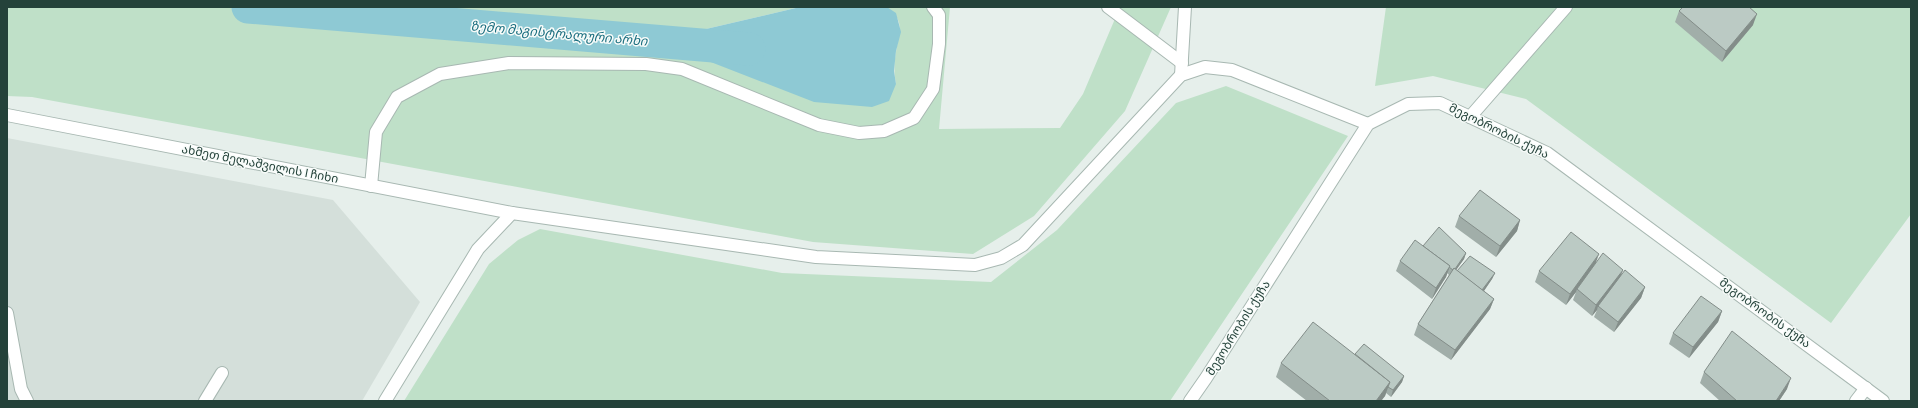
<svg xmlns="http://www.w3.org/2000/svg" width="1918" height="408" font-family="'Archivo Narrow','Noto Sans Georgian',sans-serif">
<rect width="100%" height="100%" fill="#e6efeb"/>
<!-- built -->
<polygon fill="#d4dfda" points="7,138 333,200 420,302 362,401 7,401"/>
<!-- green -->
<g fill="#bfe0c8">
<path d="M7 7H800L706 29 896 84C894 73 894 63 896 52 899 32 906 22 887 7H950L939 129 1060 128 1083 94 1120 7H1171L1125 111 1034 216 973 254 813 242 32 97 7 96Z"/>
<polygon points="1386,7 1911,7 1911,214 1831,323 1526,99 1433,76 1375,86"/>
<polygon points="1226,86 1348,136 1170,401 404,401 489,264 518,240 540,229 782,273 991,282 1057,230 1176,103"/>
</g>
<!-- water -->
<polygon fill="#8ec9d4" points="800,7 887,7 896,13 901,32 896,51 894,71 896,84 889,101 872,107 814,102 703,59 706,29"/>
<g fill="none" stroke-linecap="round" stroke-linejoin="round">
<!-- canal -->
<polyline stroke="#8ec9d4" stroke-width="33" points="248,7 749,49"/>
<!-- service casing -->
<g stroke="#a8b8b2" stroke-width="14">
<g id="service">
<polyline points="1108,7 1182,63"/>
<polyline points="371,186 376,132 397,97 440,74 509,63 646,64 682,69 819,125 859,133 884,131 914,118 933,89 939,44 939,15 933,7"/>
<polyline points="7,313 21,389 27,401"/>
<polyline points="205,401 222,373"/>
</g>
</g>
<!-- minor casing -->
<g stroke="#a8b8b2" stroke-width="14">
<g id="minor">
<polyline points="1181,75 1185,7"/>
<polyline points="7,115 512,213"/>
<polyline points="1470,117 1566,7"/>
<polyline points="385,401 478,249 512,213 816,257 975,265 1001,258 1023,245 1181,75 1205,67 1232,70 1368,124"/>
<polyline points="1190,401 1206,378 1368,124 1408,104 1440,103 1547,153 1883,401"/>
<polyline points="1856,401 1866,388"/>
</g>
</g>
<!-- service -->
<use href="#service" stroke="#fff" stroke-width="12"/>
<!-- minor -->
<use href="#minor" stroke="#fff" stroke-width="12"/>
</g>
<!-- wall -->
<g fill="#a1aea9">
<polygon points="1679,11 1753,25 1722,62 1675,22"/>
<polygon points="1459,216 1520,220 1517,231 1496,257 1455,227"/>
<polygon points="1423,246 1466,253 1464,259 1456,270 1457,271 1495,273 1492,279 1484,291 1494,299 1490,309 1451,360 1414,335 1418,324 1449,275 1447,273 1446,277 1432,299 1396,271 1400,261"/>
<polygon points="1596,262 1621,275 1645,287 1641,298 1614,332 1594,317 1597,310 1592,316 1573,300 1576,292 1566,305 1535,282 1539,271"/>
<polygon points="1722,311 1718,322 1689,358 1669,344 1673,333"/>
<polygon points="1355,354 1404,376 1402,382 1391,397 1386,393 1385,396 1381,401 1307,401 1276,377 1281,363"/>
<polygon points="1704,372 1787,389 1779,401 1720,401 1700,383"/>
</g>
<!-- shaded-wall -->
<g fill="#838d89">
<polygon points="1757,14 1753,25 1722,62 1726,51"/>
<polygon points="1520,220 1517,231 1496,257 1500,246"/>
<polygon points="1466,253 1464,259 1451,277 1454,271"/>
<polygon points="1599,254 1595,265 1577,289 1576,292 1566,305 1570,294"/>
<polygon points="1450,266 1446,277 1432,299 1436,288"/>
<polygon points="1623,270 1619,281 1598,306 1597,310 1592,316 1596,305"/>
<polygon points="1495,273 1492,279 1479,298 1481,292"/>
<polygon points="1645,287 1641,298 1614,332 1618,322"/>
<polygon points="1494,299 1490,309 1451,360 1455,350"/>
<polygon points="1722,311 1718,322 1689,358 1693,347"/>
<polygon points="1404,376 1402,382 1391,397 1393,390"/>
<polygon points="1791,378 1787,389 1779,401 1776,401"/>
<polygon points="1390,382 1385,396 1381,401 1376,401"/>
</g>
<!-- building -->
<g fill="#bbcac4" stroke="#838d89">
<polygon points="1683,7 1749,7 1757,14 1726,51 1679,11"/>
<polygon points="1480,190 1520,220 1500,246 1459,216"/>
<polygon points="1439,227 1466,253 1455,269 1454,268 1453,270 1449,267 1450,266 1423,246"/>
<polygon points="1571,232 1599,254 1570,294 1539,271"/>
<polygon points="1415,240 1450,266 1436,288 1400,261"/>
<polygon points="1603,253 1623,270 1596,305 1577,289"/>
<polygon points="1470,256 1495,273 1482,290 1457,271"/>
<polygon points="1454,268 1494,299 1455,350 1418,324"/>
<polygon points="1625,270 1645,287 1618,322 1598,306"/>
<polygon points="1701,296 1722,311 1693,347 1673,333"/>
<polygon points="1313,322 1390,382 1376,401 1330,401 1281,363"/>
<polygon points="1732,331 1791,378 1776,401 1737,401 1704,372"/>
<polygon points="1364,344 1404,376 1393,390 1388,387 1390,382 1355,354"/>
</g>
<g text-anchor="middle" stroke-width="3" stroke-linejoin="round" paint-order="stroke">
<!-- street labels -->
<g font-size="12" fill="#24423a" stroke="#f7fbf9">
<text transform="translate(1499 131) rotate(26)" y="4">მეგობრობის ქუჩა</text>
<text transform="translate(260 164) rotate(11)" y="4">ახმეთ მელაშვილის I ჩიხი</text>
<text transform="translate(1765 313) rotate(36)" y="4">მეგობრობის ქუჩა</text>
<text transform="translate(1238 328) rotate(-58)" y="4">მეგობრობის ქუჩა</text>
</g>
<!-- water labels -->
<g font-size="13" font-style="italic" fill="#1c6f80" stroke="#f7fbf9">
<text transform="translate(559 33) rotate(5)" y="5">ზემო მაგისტრალური არხი</text>
</g>
</g>
<!-- border -->
<rect width="1918" height="408" fill="none" stroke="#24423a" stroke-width="16"/>
</svg>
